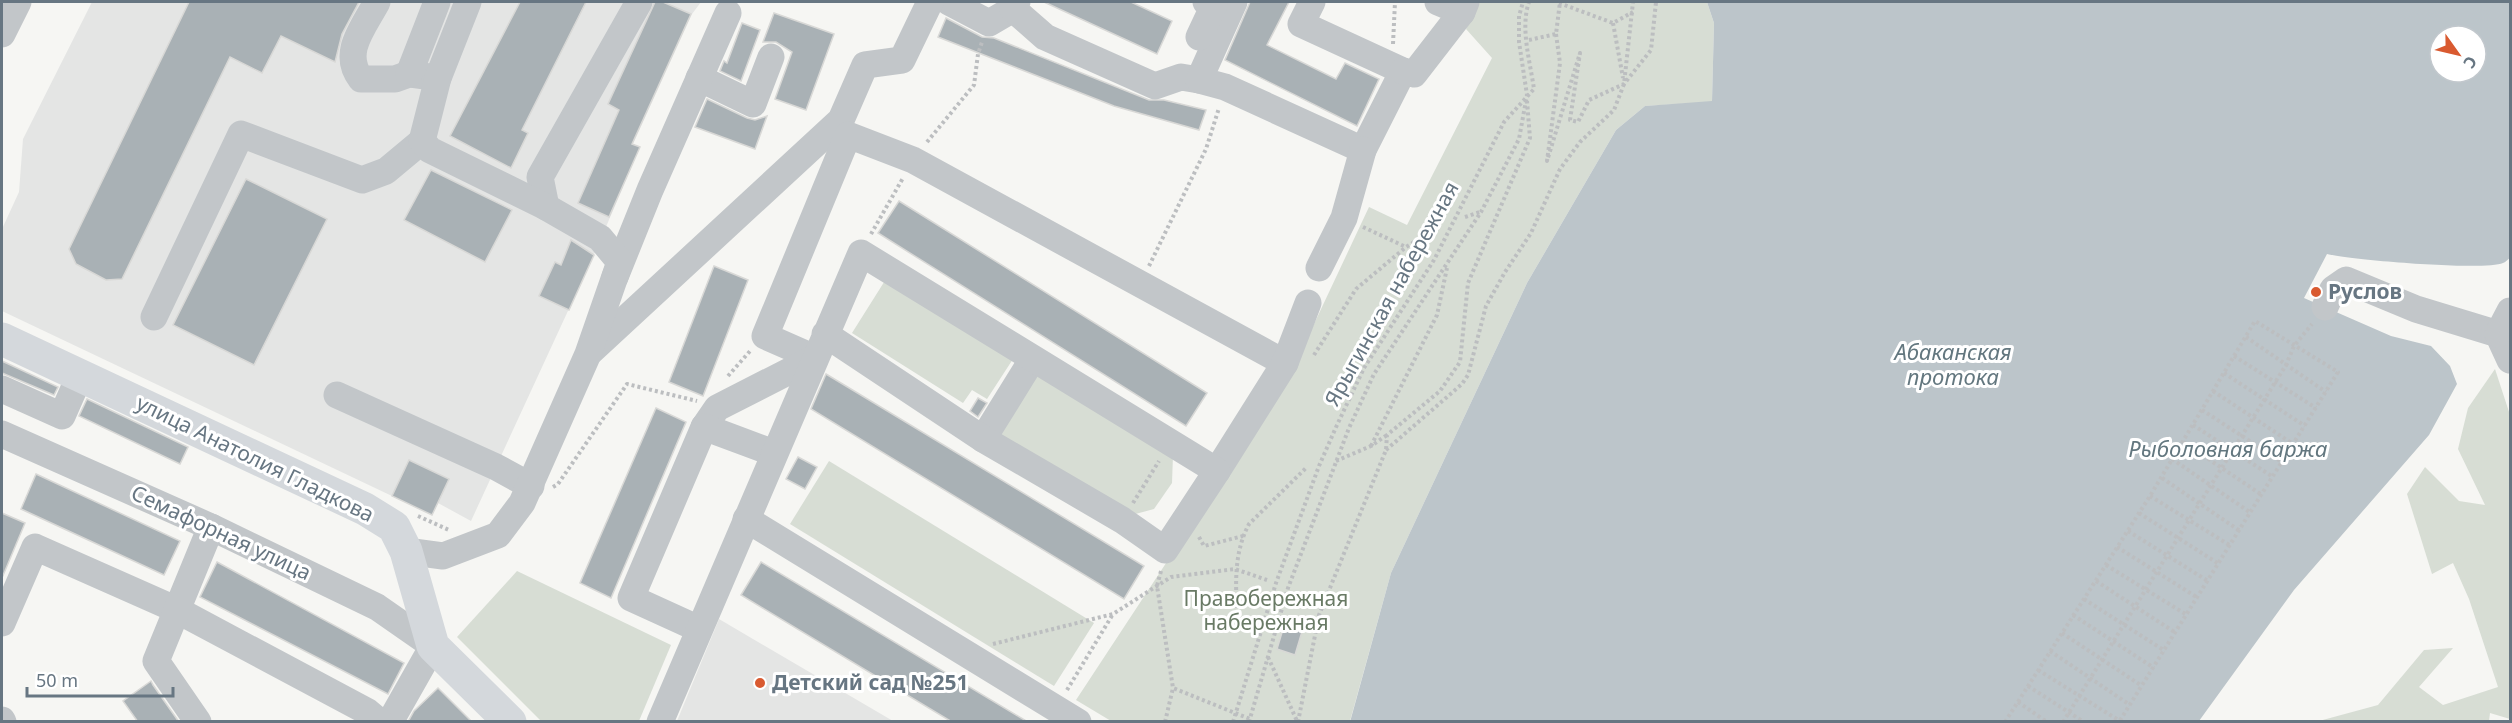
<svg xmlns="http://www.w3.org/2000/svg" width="2512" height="723" font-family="'Noto Sans',sans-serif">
<rect width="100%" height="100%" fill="#f6f6f3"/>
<!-- built -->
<g fill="#e4e5e4">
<polygon points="92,2 701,2 692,14 633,144 640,147 597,248 471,521 438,503 432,515 2,311 2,229 19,192 23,139"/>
<polygon points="719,619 893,721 677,721"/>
</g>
<!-- green -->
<g fill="#d7ddd4">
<polygon points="1479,2 1707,2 1714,23 1712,102 1645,106 1616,130 1527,283 1391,573 1350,721 1111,721 1076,700 1291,373 1369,207 1407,225 1492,58 1466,29"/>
<polygon points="886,279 1013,359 987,399 972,390 963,403 852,333"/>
<polygon points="2495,369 2510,415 2510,719 2490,713 2489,721 2319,721 2378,705 2424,650 2453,648 2419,687 2443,705 2498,687 2469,599 2453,563 2432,574 2407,494 2425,467 2459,501 2485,505 2458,449 2468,408"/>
<polygon points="1038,373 1173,455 1172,483 1154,509 1128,516 1000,436"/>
<polygon points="829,461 1094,623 1054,686 790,524"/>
<polygon points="517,571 671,645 639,721 541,721 457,637"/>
</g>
<!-- water -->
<path fill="#bcc5ca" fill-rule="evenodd" d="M1707 2H2510V258C2508 259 2506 262 2503 263 2484 271 2351 260 2327 254L2304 298 2391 336 2431 346 2450 366 2457 384 2429 435 2294 590 2199 721 1350 722 1391 573 1527 283 1616 130 1645 106 1712 101 1714 23ZM2440 36H2476V72H2440Z"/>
<!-- building -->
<g fill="#a9b1b5" stroke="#d8d8d6" stroke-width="1.5">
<polygon points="189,2 359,2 342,34 335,62 281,36 262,73 230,57 122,279 106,280 76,264 69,249"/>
<polygon points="520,2 586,2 522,130 528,133 511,168 450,136"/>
<polygon points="655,2 663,2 691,14 632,144 640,147 609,217 578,203 619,110 608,104"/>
<polygon points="1044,2 1131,2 1172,21 1157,54"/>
<polygon points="1250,2 1289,2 1267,45 1336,79 1345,63 1379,79 1357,126 1225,60"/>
<polygon points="774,13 834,34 806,110 775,99 792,52 776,42 763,42"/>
<polygon points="946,18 982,37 994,38 1149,100 1164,100 1206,110 1199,130 1114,106 938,37"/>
<polygon points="742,23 760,30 741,81 720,71 724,61 727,63"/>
<polygon points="707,99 747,118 755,120 767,116 755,149 695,127"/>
<polygon points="431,170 512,210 485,262 404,220"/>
<polygon points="246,179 327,219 254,365 173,325"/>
<polygon points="899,201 1207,393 1186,426 878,233"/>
<polygon points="571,240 594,255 569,310 539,296 555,262 561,265"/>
<polygon points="714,266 748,280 703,396 669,382"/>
<polygon points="2,361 58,387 54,395 2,373"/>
<polygon points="826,374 1144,566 1124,599 811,409"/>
<polygon points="978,398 987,403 978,417 970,411"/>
<polygon points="87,399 188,447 180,464 79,416"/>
<polygon points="656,408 686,422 611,598 580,583"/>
<polygon points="798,457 817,467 805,489 786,479"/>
<polygon points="409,460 449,479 432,515 392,496"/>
<polygon points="36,474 180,541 164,575 21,509"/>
<polygon points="2,513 25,523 2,578"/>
<polygon points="217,562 404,663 388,694 200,597"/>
<polygon points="761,562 1028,722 952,722 741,595"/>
<polygon points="1286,619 1304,625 1295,655 1277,649"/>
<polygon points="151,681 153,685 179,722 138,722 123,701"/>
<polygon points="438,688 472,722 408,722 414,711"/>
</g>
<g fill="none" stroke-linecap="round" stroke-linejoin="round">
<!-- path -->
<g stroke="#bcbec0" stroke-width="4" stroke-dasharray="3 3" stroke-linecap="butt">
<polyline points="1559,3 1613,23 1633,12"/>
<polyline points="1613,23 1623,78"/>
<polyline points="1556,34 1560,63 1547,161 1580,53 1570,120 1578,122 1589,100 1624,84 1651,50 1656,2"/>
<polyline points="1529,40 1556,34 1560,2"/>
<polyline points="1393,44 1395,2"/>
<polyline points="927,142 974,85 978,54 982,42"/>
<polyline points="1465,217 1480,212"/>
<polyline points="1363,227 1406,247"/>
<polyline points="871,234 903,178"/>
<polyline points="1149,266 1206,149 1219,108"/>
<polyline points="2246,337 2326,392"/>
<polyline points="1314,355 1356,289 1406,247 1424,236"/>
<polyline points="2234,356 2316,408"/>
<polyline points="2224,373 2305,426"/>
<polyline points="728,376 751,350"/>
<polyline points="2213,391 2293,444"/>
<polyline points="2202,410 2282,462"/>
<polyline points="2193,425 2273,477"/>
<polyline points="2183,442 2262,495"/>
<polyline points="1371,446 1437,315 1447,268"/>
<polyline points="1386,450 1462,384 1468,375 1486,306 1505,272 1531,233 1560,169 1580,142 1614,110 1624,84 1633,2"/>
<polyline points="2172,459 2251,513"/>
<polyline points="1336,461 1371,446 1387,435"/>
<polyline points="2162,478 2240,531"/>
<polyline points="553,487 558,484 627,384 697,401"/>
<polyline points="2150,496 2231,546"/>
<polyline points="1133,503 1159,461"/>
<polyline points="2139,513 2219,564"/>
<polyline points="418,516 449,530"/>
<polyline points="2128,531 2208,581"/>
<polyline points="1199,537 1204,546 1243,536"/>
<polyline points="2117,547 2198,598"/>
<polyline points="2106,565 2187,615"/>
<polyline points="1161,571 1157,586 1173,688 1250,719"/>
<polyline points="2096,581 2176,633"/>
<polyline points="2084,599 2165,651"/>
<polyline points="2073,615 2154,668"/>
<path d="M1238 626C1236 591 1232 556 1249 524L1307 467"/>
<polyline points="2062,633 2142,686"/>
<polyline points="993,644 1113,614 1171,577 1235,569 1267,580"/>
<polyline points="2050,651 2130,705"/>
<polyline points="1268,657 1297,721"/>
<polyline points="2038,670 2120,721"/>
<polyline points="2028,686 2084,722"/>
<polyline points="1067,690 1113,614"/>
<polyline points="2018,702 2047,722"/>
<polyline points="1165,722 1173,688"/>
<path d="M1233 722 1276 583 1319 466 1337 425 1364 368 1434 260 1504 122 1534 89C1530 61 1520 28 1529 2"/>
<polyline points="1249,722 1288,588 1349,428 1374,374 1481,212 1519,139 1527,95 1519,42 1519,16 1523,2"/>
<polyline points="1298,722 1319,615 1386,450 1387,435 1440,391 1460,362 1468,283 1530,138 1527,101"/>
<polyline points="2005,722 2150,496 2255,321 2338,372 2119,722"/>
<polyline points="2063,722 2286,365 2294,346 2312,324"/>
</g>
<!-- minor -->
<g stroke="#c2c6c9" stroke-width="27">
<path d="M377 2C363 28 341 53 361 79H395L409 74 438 78"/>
<polyline points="949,2 989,23 1013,9"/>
<polyline points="1017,2 1013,9 1045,37 1155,86 1181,77 1199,80"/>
<polyline points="1234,2 1199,80 1225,87 1363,150 1403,71 1301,24 1312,2"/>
<polyline points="1438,2 1462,12 1466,2"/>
<polyline points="2,34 18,2"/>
<polyline points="1199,37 1214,5 1206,2"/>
<polyline points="1403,71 1414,74 1462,12"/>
<polyline points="409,74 437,2"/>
<polyline points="699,78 753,104 771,57"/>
<polyline points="546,207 540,177 639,2"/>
<polyline points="1319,268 1344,218 1363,150"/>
<polyline points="615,277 650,190 728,13"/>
<polyline points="2325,307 2333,289 2346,280 2416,309 2498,334 2510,360"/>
<polyline points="154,317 241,134 362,180 386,171 422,141"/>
<polyline points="2498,334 2510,311"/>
<polyline points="591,351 841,120 865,65 902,60 930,2"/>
<polyline points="815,358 765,336 848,135 913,160 1285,363"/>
<polyline points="2,389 62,416 80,375"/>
<polyline points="337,395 496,467 531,486"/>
<polyline points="704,427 717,408 815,358"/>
<polyline points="2,434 211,527 377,607 433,646 390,722"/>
<polyline points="983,439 1032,360"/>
<polyline points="1217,471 1285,363 1308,303"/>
<polyline points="746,519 1078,722"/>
<polyline points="406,551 443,556 498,535 522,503 588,354 620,262 600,238 546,207 430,150 422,141 438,78 468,2"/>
<polyline points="2,623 35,547 175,609 368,712 380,722"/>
<polyline points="699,629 631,598 704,427 774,453"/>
<polyline points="2,720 3,722"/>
<polyline points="198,722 156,661 211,527"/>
<polyline points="660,722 861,253 1217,471 1165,550 1122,520 983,439 825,334"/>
</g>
<!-- major -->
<polyline stroke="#d4d8dc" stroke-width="33" points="2,339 365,509 394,527 406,551 433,646 510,722"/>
</g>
<!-- markers -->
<g fill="#d95a30" stroke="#fff" stroke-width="2">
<circle cx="2316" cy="292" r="6"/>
<circle cx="760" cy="683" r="6"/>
</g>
<g text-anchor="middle" stroke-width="6" stroke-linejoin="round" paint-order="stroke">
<!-- poi labels -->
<g font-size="21" font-weight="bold" fill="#677682" stroke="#fff" text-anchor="start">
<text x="2328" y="299">Руслов</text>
<text x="772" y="690">Детский сад №251</text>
</g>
<!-- street labels -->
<g font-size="21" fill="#677682" stroke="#fff">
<text transform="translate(1392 294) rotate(-61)" y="7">Ярыгинская набережная</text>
<text transform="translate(255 459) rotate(26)" y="7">улица Анатолия Гладкова</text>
<text transform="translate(221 533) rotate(25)" y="7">Семафорная улица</text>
</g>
<!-- park labels -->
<g font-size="21" fill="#697a65" stroke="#fff">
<text x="1266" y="606">Правобережная<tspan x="1266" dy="24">набережная</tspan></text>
</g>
<!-- water labels -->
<g font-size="22" font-style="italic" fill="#63777f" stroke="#fff">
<text x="1953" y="360">Абаканская<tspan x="1953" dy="25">протока</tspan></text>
<text x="2228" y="457">Рыболовная баржа</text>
</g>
</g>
<!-- border -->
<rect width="2512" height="723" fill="none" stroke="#677682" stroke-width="6"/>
<!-- north arrow -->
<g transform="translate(2458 54) rotate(124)"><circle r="28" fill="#ffffff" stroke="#c2c8cd" stroke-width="1.5"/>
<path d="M0-4.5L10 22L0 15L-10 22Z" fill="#d95a30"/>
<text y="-9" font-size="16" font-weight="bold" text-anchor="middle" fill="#677682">С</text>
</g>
<!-- scale -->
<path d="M27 687v9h146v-9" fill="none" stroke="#677682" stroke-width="3"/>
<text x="36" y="687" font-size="18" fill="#677682" stroke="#ffffff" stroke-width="4.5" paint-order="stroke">50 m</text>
</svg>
